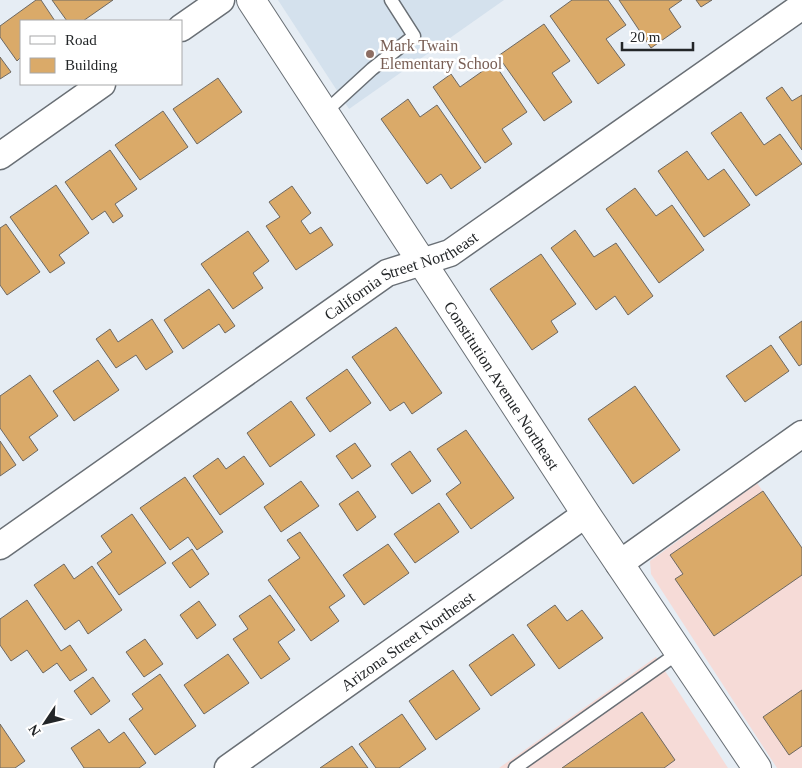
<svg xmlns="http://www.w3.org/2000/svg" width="802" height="768" font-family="Georgia,serif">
<rect width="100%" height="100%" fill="#e6edf4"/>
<!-- commercial -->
<g fill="#f6dbd7">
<polygon points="757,483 802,548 802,768 777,768 651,574 650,561"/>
<polygon points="656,657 728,768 499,768"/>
</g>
<!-- built -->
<polygon fill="#d4e1ed" points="278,0 504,0 349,109"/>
<!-- building -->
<g fill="#daaa69" stroke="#6d6862">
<polygon points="36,0 41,0 55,21 21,21 21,57 17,61 0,37 0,26"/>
<polygon points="52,0 113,0 83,21 67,21"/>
<polygon points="572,0 608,0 626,25 606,39 625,65 598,84 550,16"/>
<polygon points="619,0 682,0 669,9 681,27 651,48"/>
<polygon points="696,0 712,0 701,7"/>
<polygon points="544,24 570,61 552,73 572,102 544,121 498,56"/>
<polygon points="0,57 11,72 0,79"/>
<polygon points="494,63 527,112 502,129 512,144 485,163 433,87 451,74 460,87"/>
<polygon points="218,78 242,112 197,144 173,109"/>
<polygon points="782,87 792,101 802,95 802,150 766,98"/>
<polygon points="408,99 420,117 437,105 481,168 451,189 441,174 427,184 381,119"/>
<polygon points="163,111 188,147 140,180 115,145"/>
<polygon points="741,112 764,145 780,134 802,164 756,196 711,133"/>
<polygon points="110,150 137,189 115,204 123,216 113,223 105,211 92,220 65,182"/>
<polygon points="687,151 708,180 724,169 750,205 704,237 658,171"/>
<polygon points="56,185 89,233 59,255 65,263 50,273 10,217"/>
<polygon points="292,186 311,213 301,221 310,234 321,227 333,245 296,270 266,226 280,217 269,202"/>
<polygon points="635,188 656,216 672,205 704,250 659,283 606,209"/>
<polygon points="6,224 40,272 7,295 0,285 0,228"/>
<polygon points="575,230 594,257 616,243 653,296 628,315 615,296 596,310 551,248"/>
<polygon points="248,231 269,261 253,273 263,288 233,309 201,264"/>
<polygon points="541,254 576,304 551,321 558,332 532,350 490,289"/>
<polygon points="209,289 235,326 225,333 219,324 183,349 164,320"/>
<polygon points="152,319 173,352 146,370 136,355 116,368 96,339 110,329 118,342"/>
<polygon points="802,321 802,364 799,366 779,337"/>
<polygon points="396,327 442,393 412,414 404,402 390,411 352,357"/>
<polygon points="771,345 789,371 745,402 726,376"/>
<polygon points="98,360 119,390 74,421 53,391"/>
<polygon points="347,369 371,403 330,432 306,398"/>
<polygon points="30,375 58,416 29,437 38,450 23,461 0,428 0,396"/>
<polygon points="635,386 680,450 633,484 588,419"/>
<polygon points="291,401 315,435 270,467 247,433"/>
<polygon points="466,430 514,498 471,529 446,494 461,483 437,449"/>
<polygon points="0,441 16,465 0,476"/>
<polygon points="355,443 371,466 352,479 336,456"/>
<polygon points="410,451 431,481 412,494 391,464"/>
<polygon points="244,456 264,484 220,515 193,476 218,458 226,469"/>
<polygon points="185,477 223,532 197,550 188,537 170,550 140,508"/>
<polygon points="301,481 319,506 281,532 264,507"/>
<polygon points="358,491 376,517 357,531 339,504"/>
<polygon points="763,491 802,548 802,575 714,636 675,579 683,574 670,555"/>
<polygon points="439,503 459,532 415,563 394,534"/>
<polygon points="132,514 166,563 119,595 97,563 112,552 101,536"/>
<polygon points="300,532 345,596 329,607 339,621 311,641 268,580 300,558 287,540"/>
<polygon points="388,544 409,573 364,605 343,575"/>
<polygon points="192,549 209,574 190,588 172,563"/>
<polygon points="64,564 74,579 92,566 122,610 88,634 79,620 65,630 34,585"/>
<polygon points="270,595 295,630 278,642 290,659 261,679 233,639 248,629 239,616"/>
<polygon points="27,600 61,651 70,645 87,670 70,681 57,663 43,673 27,650 11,661 0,645 0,619"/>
<polygon points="199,601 216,625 197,639 180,615"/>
<polygon points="555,605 567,621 582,610 603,638 559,669 527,625"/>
<polygon points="513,634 535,665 491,696 469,665"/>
<polygon points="145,639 163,664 144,677 126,652"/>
<polygon points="228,654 249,683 204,714 184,685"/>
<polygon points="453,670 480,709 436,740 409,701"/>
<polygon points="160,674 196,726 155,755 129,719 143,709 132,694"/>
<polygon points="93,677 110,701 91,715 74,691"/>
<polygon points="802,690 802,746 789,755 763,717"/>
<polygon points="642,712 675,760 664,768 562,768"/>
<polygon points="402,714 426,749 399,768 376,768 359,744"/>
<polygon points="0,724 25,761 15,768 0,768"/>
<polygon points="99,729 109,743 124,732 146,763 139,768 84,768 71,748"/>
<polygon points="352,746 368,768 320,768"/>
</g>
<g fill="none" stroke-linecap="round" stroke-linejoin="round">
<!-- service casing -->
<g stroke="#696f75" stroke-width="15">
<g id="service">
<polyline points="324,113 372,69 414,36 391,0"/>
<polyline points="515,768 678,653"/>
</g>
</g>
<!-- minor casing -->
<g stroke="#696f75" stroke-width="29">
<g id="minor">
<polyline points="181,28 221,0"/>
<polyline points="0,156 102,84"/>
<path id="s1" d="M0 546 387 273 450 253 802 6"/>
<polyline points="619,564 802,434"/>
<path id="s2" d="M228 768 586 514"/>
</g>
</g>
<!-- tertiary casing -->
<g stroke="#696f75" stroke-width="30">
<g id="tertiary">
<path id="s3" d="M251 0 586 514 757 768"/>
</g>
</g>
<!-- service -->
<use href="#service" stroke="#fff" stroke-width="12"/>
<!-- minor -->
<use href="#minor" stroke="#fff" stroke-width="26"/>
<!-- tertiary -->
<use href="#tertiary" stroke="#fff" stroke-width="28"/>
</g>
<!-- markers -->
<circle fill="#8d6e63" stroke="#fff" stroke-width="2" cx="370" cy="54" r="5"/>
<g text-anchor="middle" stroke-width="5" stroke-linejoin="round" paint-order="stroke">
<!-- education labels -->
<g font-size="16" fill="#785e54" stroke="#fff" text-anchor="start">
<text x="380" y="51">Mark Twain<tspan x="380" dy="18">Elementary School</tspan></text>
</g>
<!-- street labels -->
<g font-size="16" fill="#232628" stroke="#fff">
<text dy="6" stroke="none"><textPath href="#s1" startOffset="485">California Street Northeast</textPath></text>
<text dy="6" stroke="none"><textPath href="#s3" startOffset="460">Constitution Avenue Northeast</textPath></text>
<text dy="6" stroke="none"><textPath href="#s2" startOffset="220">Arizona Street Northeast</textPath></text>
</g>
</g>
<!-- legend -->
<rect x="20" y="20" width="162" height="65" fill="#ffffff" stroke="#a7a8a9"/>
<rect x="30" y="36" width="25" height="8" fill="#ffffff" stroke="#a7a8a9"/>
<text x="65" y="45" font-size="15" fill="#232628">Road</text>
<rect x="30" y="58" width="25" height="15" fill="#daaa69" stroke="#a7a8a9"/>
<text x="65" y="70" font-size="15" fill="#232628">Building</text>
<!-- north arrow -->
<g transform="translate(45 723) rotate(235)" stroke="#ffffff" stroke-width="4" paint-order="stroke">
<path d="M0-4L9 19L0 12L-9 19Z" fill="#232628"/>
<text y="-8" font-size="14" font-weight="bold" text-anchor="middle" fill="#232628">N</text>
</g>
<!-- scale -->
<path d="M622 42v8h71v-8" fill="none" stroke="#232628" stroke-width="2.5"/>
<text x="630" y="42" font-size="15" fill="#232628" stroke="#ffffff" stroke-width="4" paint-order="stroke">20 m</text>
</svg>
